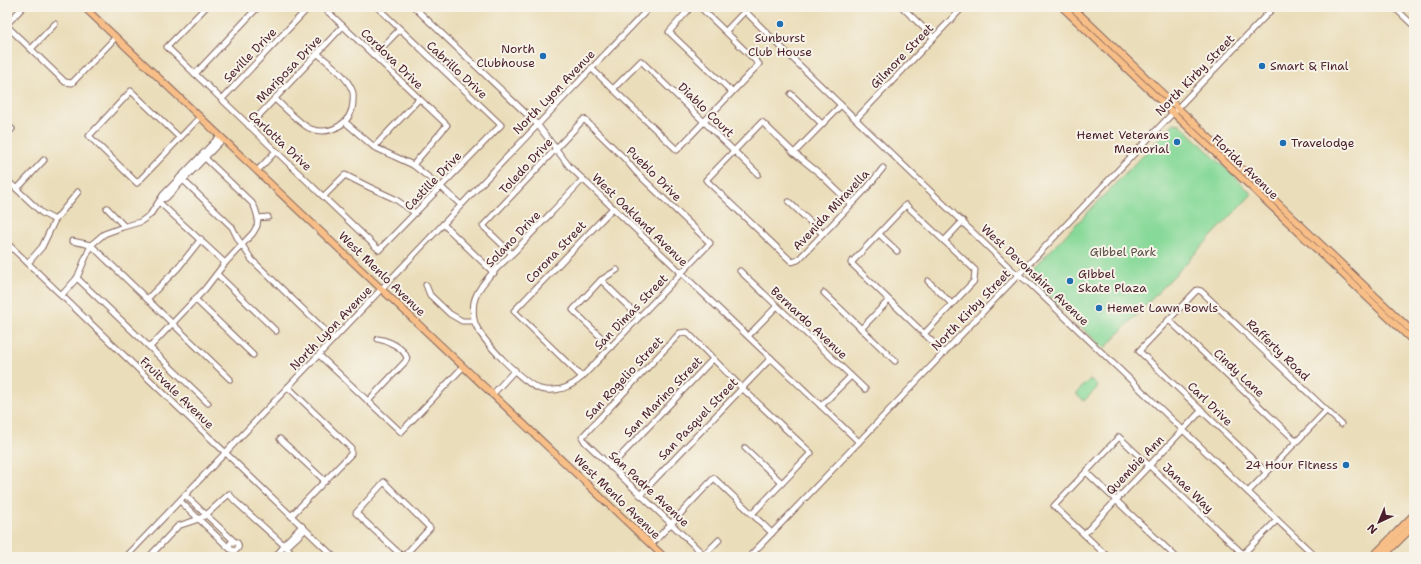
<svg xmlns="http://www.w3.org/2000/svg" width="1421" height="564" font-family="'Shantell Sans',sans-serif">
<rect width="100%" height="100%" fill="#f7f3e8"/>
<filter id="ink" filterUnits="userSpaceOnUse"><feTurbulence type="fractalNoise" baseFrequency=".025" numOctaves="2"/><feDisplacementMap in="SourceGraphic" scale="8" xChannelSelector="R" yChannelSelector="G"/><feConvolveMatrix kernelMatrix="1 2 1 2 8 2 1 2 1" color-interpolation-filters="sRGB"/></filter>
<filter id="wash" filterUnits="userSpaceOnUse"><feTurbulence type="fractalNoise" baseFrequency=".012" numOctaves="4" result="noise"/><feDisplacementMap in="SourceGraphic" scale="16" xChannelSelector="R" yChannelSelector="G"/><feGaussianBlur stdDeviation="0.9" result="paint"/><feColorMatrix in="noise" values="0 0 0 0 0 0 0 0 0 0 0 0 0 0 0 0 0 1.4 0 .05"/><feComposite in="paint" operator="in"/></filter>
<g filter="url(#wash)">
<rect width="100%" height="100%" fill="#eaddb9"/>
<!-- green -->
<g fill="#87d999" stroke="#687c62">
<polygon points="1174,123 1180,124 1252,194 1104,349 1027,275"/>
<polygon points="1089,380 1092,380 1097,385 1097,388 1085,400 1083,400 1077,395 1077,392"/>
</g>
</g>
<g filter="url(#ink)">
<g fill="none" stroke-linecap="round" stroke-linejoin="round">
<!-- minor casing -->
<g stroke="#82625d" stroke-width="7">
<g id="minor">
<polyline points="206,7 167,47 379,250 501,125 377,7"/>
<polyline points="323,7 447,125 413,165"/>
<polyline points="414,7 537,124 569,166 859,442"/>
<polyline points="691,7 669,32 732,92"/>
<polyline points="741,7 788,54 1012,270 1028,282 1316,557"/>
<polyline points="902,7 933,37"/>
<polyline points="1394,7 1414,26"/>
<polyline points="7,24 23,7"/>
<polyline points="7,26 65,82 72,83 116,37"/>
<polyline points="726,31 745,11"/>
<polyline points="31,49 55,24"/>
<polyline points="374,56 400,29"/>
<polyline points="591,68 677,150 759,64 700,7"/>
<polyline points="195,74 258,7"/>
<polyline points="613,89 641,61 758,174"/>
<polyline points="791,94 822,124"/>
<polyline points="222,99 309,7"/>
<path d="M275 99C283 106 302 126 311 129 331 136 352 123 353 102 353 98 354 93 352 90 346 75 330 64 318 54"/>
<polyline points="856,119 963,7"/>
<polyline points="345,122 374,147 413,165 441,187 461,205"/>
<polyline points="249,126 343,26"/>
<polyline points="7,134 12,129"/>
<polyline points="180,138 131,91 89,136 137,183 200,117"/>
<polyline points="374,147 419,99"/>
<polyline points="794,153 841,105"/>
<polyline points="257,171 276,151"/>
<polyline points="180,177 232,227 238,239 252,260 334,339"/>
<polyline points="7,180 42,213 55,220"/>
<polyline points="17,189 44,160"/>
<polyline points="324,196 345,175 369,187 395,199 415,213"/>
<polyline points="162,199 166,198 223,139"/>
<polyline points="159,202 225,263"/>
<polyline points="789,202 823,234"/>
<polyline points="851,204 819,173 794,153 762,122 706,180 792,262 798,260 867,188 883,168"/>
<polyline points="107,208 124,226"/>
<polyline points="258,218 268,217"/>
<polyline points="443,224 494,273"/>
<polyline points="879,234 897,251"/>
<polyline points="72,241 91,245 230,379"/>
<polyline points="944,241 963,221"/>
<polyline points="7,243 334,557"/>
<path d="M512 254 483 226 584 119 625 159 636 172 710 243 582 377C571 387 556 393 540 389 523 383 481 340 475 323 473 318 473 307 474 302 478 283 503 263 516 250 538 226 561 203 583 179"/>
<polyline points="28,263 42,247 55,220 78,192"/>
<polyline points="740,271 865,389"/>
<polyline points="217,274 276,331"/>
<polyline points="77,278 208,403"/>
<polyline points="601,280 639,317"/>
<polyline points="928,281 952,304"/>
<polyline points="426,285 430,295 450,314 462,321 474,321"/>
<polyline points="824,293 895,361"/>
<polyline points="61,296 77,278 91,245 104,234 123,227 140,222 150,215 163,195 220,136"/>
<polyline points="147,299 178,268 201,239"/>
<polyline points="195,299 253,355"/>
<polyline points="1169,320 1296,441"/>
<polyline points="861,329 889,300"/>
<polyline points="924,334 974,281 975,270 906,205 851,263 944,353"/>
<polyline points="748,336 777,306"/>
<polyline points="150,347 205,289 225,263 253,233 257,226 258,218 255,208 252,203 202,155"/>
<polyline points="611,347 573,310 601,280 617,270"/>
<polyline points="319,355 401,432 463,367"/>
<polyline points="582,377 514,311 613,208"/>
<polyline points="288,387 351,448 351,454 291,516"/>
<polyline points="492,395 515,370"/>
<path d="M368 401 405 362 407 358C403 347 389 341 378 339"/>
<polyline points="821,406 851,376"/>
<polyline points="280,439 325,481"/>
<polyline points="745,448 782,483"/>
<polyline points="610,467 713,359"/>
<polyline points="1086,472 1176,557"/>
<polyline points="1266,472 1139,351 1197,290 1201,291 1341,424"/>
<polygon points="384,482 430,528 403,557 356,513"/>
<polyline points="1248,492 1326,411"/>
<polyline points="185,495 234,541"/>
<polyline points="640,495 771,358"/>
<polyline points="180,501 229,548"/>
<polyline points="1084,534 1202,410"/>
<polyline points="719,540 707,552 703,554 585,442 582,437 680,333 687,332 742,388 811,453 752,514"/>
<circle cx="234" cy="546" r="4.5"/>
<polyline points="285,545 289,545 305,530"/>
<polyline points="651,545 714,478 772,533"/>
<polyline points="126,557 650,7"/>
<polyline points="149,557 178,526 199,519 206,515 229,494 236,502 297,557"/>
<polyline points="275,557 285,545 286,542 302,526"/>
<polyline points="749,557 1274,7"/>
<polyline points="1108,557 1054,506 1119,437 1243,554"/>
<polyline points="1240,557 1277,520"/>
</g>
</g>
<!-- major casing -->
<g stroke="#82625d" stroke-width="8">
<g id="major">
<polyline points="84,7 664,557"/>
<polyline points="1062,7 1414,342"/>
<polyline points="1072,7 1414,333"/>
</g>
</g>
<!-- highway casing -->
<g stroke="#82625d" stroke-width="9">
<g id="highway">
<polyline points="1373,557 1414,515"/>
<polyline points="1382,557 1414,525"/>
</g>
</g>
<!-- minor -->
<use href="#minor" stroke="#fff" stroke-width="5"/>
<!-- major -->
<use href="#major" stroke="#f7be87" stroke-width="6"/>
<!-- highway -->
<use href="#highway" stroke="#f7be87" stroke-width="7"/>
</g>
</g>
<!-- markers -->
<g fill="#1f6fb2" stroke="#f7f3e8" stroke-width="1.5">
<circle cx="780" cy="24" r="4"/>
<circle cx="543" cy="56" r="4"/>
<circle cx="1262" cy="66" r="4"/>
<circle cx="1177" cy="142" r="4"/>
<circle cx="1283" cy="143" r="4"/>
<circle cx="1070" cy="281" r="4"/>
<circle cx="1099" cy="308" r="4"/>
<circle cx="1346" cy="465" r="4"/>
</g>
<g text-anchor="middle" stroke-width="4" stroke-linejoin="round" paint-order="stroke">
<!-- poi labels -->
<g font-size="12" fill="#4a1f2b" stroke="#f7f3e8" text-anchor="start">
<text x="780" y="42" text-anchor="middle">Sunburst<tspan x="780" dy="14">Club House</tspan></text>
<text x="535" y="53" text-anchor="end">North<tspan x="535" dy="14">Clubhouse</tspan></text>
<text x="1270" y="70">Smart &amp; Final</text>
<text x="1169" y="139" text-anchor="end">Hemet Veterans<tspan x="1169" dy="14">Memorial</tspan></text>
<text x="1291" y="147">Travelodge</text>
<text x="1078" y="278">Gibbel<tspan x="1078" dy="14">Skate Plaza</tspan></text>
<text x="1107" y="312">Hemet Lawn Bowls</text>
<text x="1338" y="469" text-anchor="end">24 Hour Fitness</text>
</g>
<!-- street labels -->
<g font-size="12" fill="#4a1f2b" stroke="#f7f3e8">
<text transform="translate(250 55) rotate(-46)" y="4">Seville Drive</text>
<text transform="translate(902 56) rotate(-46)" y="4">Gilmore Street</text>
<text transform="translate(392 59) rotate(44)" y="4">Cordova Drive</text>
<text transform="translate(289 69) rotate(-46)" y="4">Mariposa Drive</text>
<text transform="translate(457 70) rotate(43)" y="4">Cabrillo Drive</text>
<text transform="translate(1195 75) rotate(-46)" y="4">North Kirby Street</text>
<text transform="translate(554 92) rotate(-46)" y="4">North Lyon Avenue</text>
<text transform="translate(706 110) rotate(44)" y="4">Diablo Court</text>
<text transform="translate(280 141) rotate(43)" y="4">Carlotta Drive</text>
<text transform="translate(526 166) rotate(-47)" y="4">Toledo Drive</text>
<text transform="translate(1245 167) rotate(44)" y="4">Florida Avenue</text>
<text transform="translate(654 174) rotate(45)" y="4">Pueblo Drive</text>
<text transform="translate(433 181) rotate(-46)" y="4">Castille Drive</text>
<text transform="translate(831 210) rotate(-47)" y="4">Avenida Miravella</text>
<text transform="translate(640 220) rotate(44)" y="4">West Oakland Avenue</text>
<text transform="translate(513 239) rotate(-46)" y="4">Solano Drive</text>
<text transform="translate(556 252) rotate(-46)" y="4">Corona Street</text>
<text transform="translate(382 274) rotate(44)" y="4">West Menlo Avenue</text>
<text transform="translate(1035 275) rotate(43)" y="4">West Devonshire Avenue</text>
<text transform="translate(971 310) rotate(-46)" y="4">North Kirby Street</text>
<text transform="translate(631 312) rotate(-46)" y="4">San Dimas Street</text>
<text transform="translate(809 323) rotate(43)" y="4">Bernardo Avenue</text>
<text transform="translate(331 328) rotate(-46)" y="4">North Lyon Avenue</text>
<text transform="translate(1278 350) rotate(44)" y="4">Rafferty Road</text>
<text transform="translate(1239 373) rotate(43)" y="4">Cindy Lane</text>
<text transform="translate(624 378) rotate(-47)" y="4">San Rogelio Street</text>
<text transform="translate(177 393) rotate(44)" y="4">Fruitvale Avenue</text>
<text transform="translate(663 397) rotate(-46)" y="4">San Marino Street</text>
<text transform="translate(1210 404) rotate(44)" y="4">Carl Drive</text>
<text transform="translate(698 419) rotate(-46)" y="4">San Pasquel Street</text>
<text transform="translate(1135 465) rotate(-46)" y="4">Quembie Ann</text>
<text transform="translate(1188 488) rotate(44)" y="4">Janae Way</text>
<text transform="translate(649 489) rotate(43)" y="4">San Padre Avenue</text>
<text transform="translate(617 497) rotate(44)" y="4">West Menlo Avenue</text>
</g>
<!-- park labels -->
<g font-size="12" fill="#594e46" stroke="#f7f3e8">
<text x="1123" y="256">Gibbel Park</text>
</g>
</g>
<!-- margin -->
<rect width="1421" height="564" fill="none" stroke="#f7f3e8" stroke-width="24"/>
<!-- north arrow -->
<g transform="translate(1379 522) rotate(224)" stroke="#f7f3e8" stroke-width="3" paint-order="stroke">
<path d="M0-3L7 15L0 10L-7 15Z" fill="#4a1f2b"/>
<text y="-6" font-size="11" font-weight="bold" text-anchor="middle" fill="#4a1f2b">N</text>
</g>
</svg>
